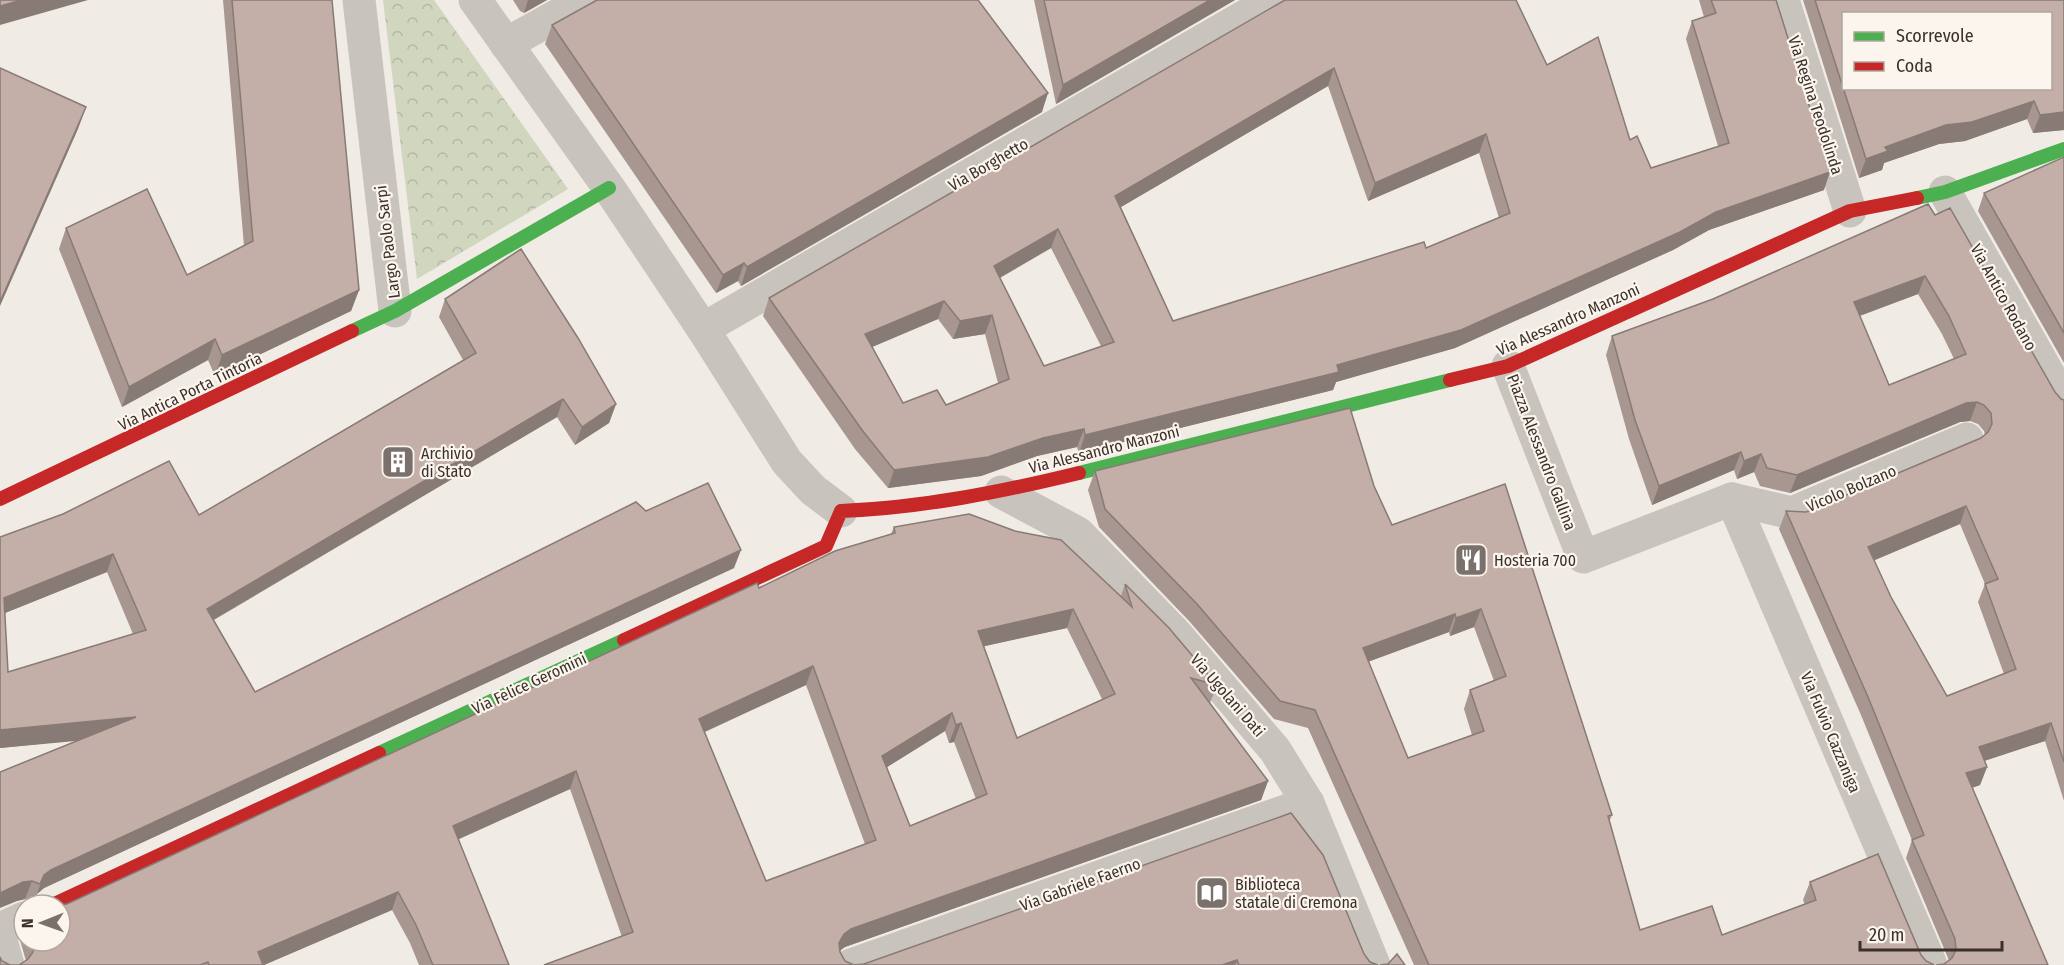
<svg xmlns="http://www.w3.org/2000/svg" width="2064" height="965" font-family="'Fira Sans Condensed',sans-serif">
<defs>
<pattern id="forest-crowns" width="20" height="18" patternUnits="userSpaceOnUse" patternTransform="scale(1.5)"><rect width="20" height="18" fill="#d1d6bf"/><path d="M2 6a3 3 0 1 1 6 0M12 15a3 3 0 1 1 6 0" fill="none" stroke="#b4b8a4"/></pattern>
</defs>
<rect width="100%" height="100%" fill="#f0ebe5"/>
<!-- forest -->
<polygon fill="url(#forest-crowns)" points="383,0 434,0 568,189 417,279"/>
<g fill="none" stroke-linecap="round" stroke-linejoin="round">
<!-- street -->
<g stroke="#c9c3be" stroke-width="33">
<polyline points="359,0 395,311"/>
<polyline points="475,0 609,188 703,329 787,462 813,490 841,511"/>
<polyline points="1783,0 1850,211"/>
<polyline points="506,44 585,0"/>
<polyline points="1945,192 2064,401"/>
<polyline points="703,329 1273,0"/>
<polyline points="1508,366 1583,557 1732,499"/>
<polyline points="1001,492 1078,533 1176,634 1275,750 1308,803 1374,965"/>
<polyline points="1732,499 1931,965"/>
<polyline points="1732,499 1792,513 1967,439"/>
<polyline points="0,929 24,918"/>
<polyline points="0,937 8,965"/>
<polyline points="851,965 1308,803"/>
</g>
<!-- fast -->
<g stroke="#4caf50" stroke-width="14">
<polyline points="1917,198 1945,192 2064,149"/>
<polyline points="352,331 395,311 609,188"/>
<polyline points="1079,473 1450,380"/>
<polyline points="379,753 624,640"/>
</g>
<!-- jam -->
<g stroke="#c62828" stroke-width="14">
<polyline points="1450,380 1508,366 1850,211 1917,198"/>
<polyline points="0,499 352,331"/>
<path d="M624 640 826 546 841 511C921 508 1001 492 1079 473"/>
<polyline points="52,905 379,753"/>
</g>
</g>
<!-- wall -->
<g fill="#a89690" fill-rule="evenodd">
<polygon points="223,0 332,0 359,290 351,311 215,376 208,360 122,407 59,249 66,228 187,275 244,246"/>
<polygon points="513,0 547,0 524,13 520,11"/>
<polygon points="1034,0 1235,0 1056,104"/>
<path d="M1285 0 1547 65 1630 140 1651 168 1718 146 1686 39 1692 21 1704 17 1699 0H1776L1824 190 1709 230 1673 250 1455 348 1336 382 1333 390 1079 453 1077 447 1037 456 981 476 888 488 855 449 763 316 769 298ZM1328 86 1368 201 1479 153 1499 218 1426 248 1173 321 1121 207ZM1051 248 1101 346 1044 366 1000 278ZM938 319 953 339 985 334 998 383 946 405 903 403 872 347Z"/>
<polygon points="1803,0 2064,0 2064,130 2033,133 2027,119 1965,141 1939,144 1884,163 1882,170 1859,178"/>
<polygon points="552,25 1042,112 741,286 738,281 716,293 545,44"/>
<polygon points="2064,157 2064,363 1978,211 1984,193"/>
<path d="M1928 204 2055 392 2061 399 2064 400V801L2045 741 1984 761 1987 767 1980 785 1972 788 2048 965 1944 964 1949 961 1948 958 1906 858 1912 840 1861 715 1779 529 1786 511 1806 512 1981 438 1985 435 1984 431 1978 424 1970 421 1960 422 1790 493 1760 486 1754 472 1737 479 1734 470 1652 505 1629 439 1606 355 1612 336 1713 299ZM1918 294 1942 334 1954 359 1889 385 1860 316ZM1960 524 1985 584 1978 602 2004 674 1947 696 1891 597 1874 560Z"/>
<path d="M445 299 616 404 609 423 575 445 557 417 214 620 255 692 646 511 734 568 44 888 37 894 34 902 25 899 17 901 78 740 0 748V537L199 515 463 360 439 317ZM107 572 133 634 8 672 5 613Z"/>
<path d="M1095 471 1374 486 1392 525 1505 484 1612 815 1609 822 1640 930 1722 935 1805 905 1803 900 1810 882 1921 955 1926 961 1934 965H1414L1308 728 1274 719 1190 622 1099 527 1088 490ZM1474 627 1494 681 1470 690 1464 709 1472 735 1408 758 1368 662 1449 632 1450 636Z"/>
<path d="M894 527 1121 596 1125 584 1217 685 1210 703H1209L1268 781 1261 800 845 947 840 951 845 961 854 965 1364 954 1370 962 1378 965H544L622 937 570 789 458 839 509 965H419L410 943 392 910 264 965H0L2 961 10 965H19L26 961 20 940 24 930V941H60L67 904 759 588 891 534ZM1067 628 1102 699 1017 738 984 646ZM806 685 865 844 766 881 705 732ZM945 731 949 743 954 742 976 799 910 826 887 767Z"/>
</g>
<!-- shaded-wall -->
<g fill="#887a75">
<polygon points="22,0 88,0 0,25 0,6"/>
<polygon points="528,0 547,0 524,13"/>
<polygon points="1210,0 1235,0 1056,104 1063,85"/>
<polygon points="1334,68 1328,86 1109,214 1115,196"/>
<polygon points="1048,93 1042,112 741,286 747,267"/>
<polygon points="2034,101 2027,119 1965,141 1939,144 1884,163 1882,170 1859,178 1866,159 1885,147 1946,125"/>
<polygon points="86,107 78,129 0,306 0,302"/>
<polygon points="2064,112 2064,130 2033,133 2040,115"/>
<polygon points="1486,134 1479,153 1368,201 1375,183"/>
<polygon points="1830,172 1824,190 1709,230 1673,250 1455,348 1336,382 1333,390 1079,453 1085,435 1337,365 1716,212"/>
<polygon points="1058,229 1051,248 987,285 994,266"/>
<polygon points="744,263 738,281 716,293 723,275"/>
<polygon points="1925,276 1918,294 1848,320 1854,302"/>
<polygon points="359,290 351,311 215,376 222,355"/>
<polygon points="944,301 938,319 858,353 865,334"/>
<polygon points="992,315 985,334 953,339 960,321"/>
<polygon points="215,339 208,360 122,407 129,387"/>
<polygon points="563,399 557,417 201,627 207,609"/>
<polygon points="1977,402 1970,421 1960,422 1790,493 1797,475 1966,403"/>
<polygon points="616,404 609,423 575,445 582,427"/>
<polygon points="1084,429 1077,447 1037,456 981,476 888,488 894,470"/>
<polygon points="1741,452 1734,470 1652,505 1659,486"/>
<polygon points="1761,454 1754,472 1737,479 1744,461"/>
<polygon points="1966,506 1960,524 1861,566 1868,547"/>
<polygon points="741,550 734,568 44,888 37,894 34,902 44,875 51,870"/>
<polygon points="113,554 107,572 0,615 4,598"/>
<polygon points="1073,609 1067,628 972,649 978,631"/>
<polygon points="1481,609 1474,627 1450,636 1456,618"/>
<polygon points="1455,614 1449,632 1356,666 1363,648"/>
<polygon points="813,666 806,685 693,737 699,719"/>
<polygon points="952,713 945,731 876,774 882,756"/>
<polygon points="136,717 129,736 0,748 0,730"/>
<polygon points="961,723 954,742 949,743 956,725"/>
<polygon points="2051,723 2045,741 1972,765 1979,747"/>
<polygon points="1987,767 1980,785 1959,792 1966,773"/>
<polygon points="576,771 570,789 446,845 453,826"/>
<polygon points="1268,781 1261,800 845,947 837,952 839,943 844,934 851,929"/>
<polygon points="32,881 25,899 17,901 0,908 0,893 23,882"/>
<polygon points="398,892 392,910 264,965 258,952"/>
<polygon points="1237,960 1235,965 1222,965"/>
</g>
<!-- building -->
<g fill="#c3afa7" stroke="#887a75" stroke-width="1.5" fill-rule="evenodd">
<polygon points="0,0 22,0 0,6"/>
<polygon points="232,0 332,0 359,290 222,355 215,339 129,387 66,228 147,189 187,275 253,241"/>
<polygon points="597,0 978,0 1048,93 747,267 744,263 723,275 552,25"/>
<polygon points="1044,0 1210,0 1063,85"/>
<path d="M1285 0H1516L1547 65 1598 37 1630 140 1637 136 1651 168 1729 143 1692 21 1716 13 1711 0H1776L1830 172 1716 212 1680 232 1461 330 1337 365 1339 372 1085 435 1084 429 1043 438 988 457 894 470 862 430 769 298ZM1334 68 1375 183 1486 134 1510 213 1426 248 1424 242 1173 321 1115 196ZM1058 229 1114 342 1044 366 994 266ZM944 301 960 321 992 315 1009 379 946 405 937 390 903 403 865 334Z"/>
<path d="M1815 0H2064V112L2040 115 2034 101 1972 122 1946 125 1885 147 1888 151 1866 159ZM1844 14H2050V88H1844Z"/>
<polygon points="0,68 86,107 0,302"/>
<polygon points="2064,157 2064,333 1984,193"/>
<path d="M1928 204 1935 215 1950 208 2055 392 2061 399 2064 400V762L2051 723 1979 747 1987 767 1966 773 2048 965H1936L1944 964 1952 958 1956 950 1955 939 1912 840 1924 835 1868 697 1786 511 1806 512 1981 438 1988 432 1992 424 1991 413 1984 405 1977 402 1966 403 1797 475 1767 468 1761 454 1744 461 1741 452 1659 486 1635 420 1612 336 1713 299ZM1925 276 1949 316 1966 354 1889 385 1854 302ZM1966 506 1998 579 1985 584 2016 669 1947 696 1891 597 1868 547Z"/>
<path d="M521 249 578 338 616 404 582 427 563 399 207 609 255 692 636 502 646 511 708 483 741 550 51 870 44 875 40 884 32 881 23 882 0 893V772L136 717 0 730V537L63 514 169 461 199 515 476 353 445 299ZM113 554 146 630 8 672 4 598Z"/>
<path d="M1350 408 1374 486 1392 525 1505 484 1612 815 1608 816 1640 930 1712 906 1722 935 1816 900 1810 882 1878 854 1921 955 1926 961 1934 965H1429L1315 710 1280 701 1197 604 1105 509 1095 471ZM1481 609 1506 676 1470 690 1484 731 1408 758 1363 648 1455 614 1456 618Z"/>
<path d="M969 514 1015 531 1061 540 1132 607 1125 584 1169 628 1217 685 1191 678 1268 781 851 929 844 934 839 943 840 952 845 961 854 965 864 964 1291 813 1323 855 1364 954 1370 962 1378 965H1239L1237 960 1222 965H544L633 932 576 771 453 826 509 965H433L416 925 398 892 258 952 263 965H209L208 962 200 965H0V957L2 961 10 965H19L28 959 33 952 32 941H60L59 905 67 904 757 583 759 588 835 551 895 533 894 527ZM1073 609 1115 694 1017 738 978 631ZM813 666 876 840 766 881 699 719ZM952 713 956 725 961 723 987 794 910 826 882 756Z"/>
<polygon points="1397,954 1405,965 1380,965 1388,964"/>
</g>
<!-- icons -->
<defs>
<g id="building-square" transform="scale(1.725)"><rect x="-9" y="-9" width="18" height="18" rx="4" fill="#7a716c" stroke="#fbf5ee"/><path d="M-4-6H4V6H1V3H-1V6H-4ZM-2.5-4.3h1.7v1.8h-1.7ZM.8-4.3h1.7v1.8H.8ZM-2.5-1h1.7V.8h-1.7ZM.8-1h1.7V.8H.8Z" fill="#fff"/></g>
<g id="restaurant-square" transform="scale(1.725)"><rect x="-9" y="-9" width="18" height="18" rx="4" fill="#7a716c" stroke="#fbf5ee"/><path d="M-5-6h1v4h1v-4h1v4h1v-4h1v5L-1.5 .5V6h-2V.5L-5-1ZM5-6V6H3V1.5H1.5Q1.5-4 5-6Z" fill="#fff"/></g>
<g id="library-square" transform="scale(1.725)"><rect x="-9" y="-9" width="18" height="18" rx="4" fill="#7a716c" stroke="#fbf5ee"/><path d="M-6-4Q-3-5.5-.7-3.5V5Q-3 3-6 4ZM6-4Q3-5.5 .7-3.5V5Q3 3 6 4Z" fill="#fff"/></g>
</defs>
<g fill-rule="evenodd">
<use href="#building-square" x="398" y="462"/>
<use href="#restaurant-square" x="1471" y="560"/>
<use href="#library-square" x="1212" y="893"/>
</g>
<g text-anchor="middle" stroke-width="4.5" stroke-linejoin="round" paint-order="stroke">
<!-- street labels -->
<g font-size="16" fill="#3b302b" stroke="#fbf5ee">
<text transform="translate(1816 105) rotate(72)" y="6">Via Regina Teodolinda</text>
<text transform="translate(988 164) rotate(-30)" y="6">Via Borghetto</text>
<text transform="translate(387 242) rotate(-97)" y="6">Largo Paolo Sarpi</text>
<text transform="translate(2004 297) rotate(61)" y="6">Via Antico Rodano</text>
<text transform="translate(1568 319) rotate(-24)" y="6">Via Alessandro Manzoni</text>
<text transform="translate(190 391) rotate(-26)" y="6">Via Antica Porta Tintoria</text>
<text transform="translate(1104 449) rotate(-14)" y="6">Via Alessandro Manzoni</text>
<text transform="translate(1542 452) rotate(69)" y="6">Piazza Alessandro Gallina</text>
<text transform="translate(1851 488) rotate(-23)" y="6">Vicolo Bolzano</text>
<text transform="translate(529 683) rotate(-25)" y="6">Via Felice Geromini</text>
<text transform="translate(1228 695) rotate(49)" y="6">Via Ugolani Dati</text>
<text transform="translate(1831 732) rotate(67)" y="6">Via Fulvio Cazzaniga</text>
<text transform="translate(1080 884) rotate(-20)" y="6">Via Gabriele Faerno</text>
</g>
<!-- poi labels -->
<g font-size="16" fill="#3b302b" stroke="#fbf5ee" text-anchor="start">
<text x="421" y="459">Archivio<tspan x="421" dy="18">di Stato</tspan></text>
<text x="1494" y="566">Hosteria 700</text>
<text x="1235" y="890">Biblioteca<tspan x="1235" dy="18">statale di Cremona</tspan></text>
</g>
</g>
<!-- legend -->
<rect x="1842" y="12" width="210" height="78" fill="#fbf5ee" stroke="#aea6a0" stroke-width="1.5"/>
<rect x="1854" y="32" width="30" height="9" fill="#4caf50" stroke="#aea6a0" stroke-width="1.5"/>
<text x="1896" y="42" font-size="18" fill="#3b302b">Scorrevole</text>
<rect x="1854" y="62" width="30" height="9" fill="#c62828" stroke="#aea6a0" stroke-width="1.5"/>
<text x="1896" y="72" font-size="18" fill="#3b302b">Coda</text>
<!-- north arrow -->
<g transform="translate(42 923) rotate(269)"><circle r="28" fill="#fbf5ee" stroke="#aea6a0" stroke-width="1.5"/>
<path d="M0-4.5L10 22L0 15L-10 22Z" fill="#7a716c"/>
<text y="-9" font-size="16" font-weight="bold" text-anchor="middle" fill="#3b302b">N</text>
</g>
<!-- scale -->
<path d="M1860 941v9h142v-9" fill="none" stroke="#3b302b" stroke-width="3"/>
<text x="1869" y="941" font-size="18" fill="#3b302b" stroke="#fbf5ee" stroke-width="4.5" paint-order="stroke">20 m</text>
</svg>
